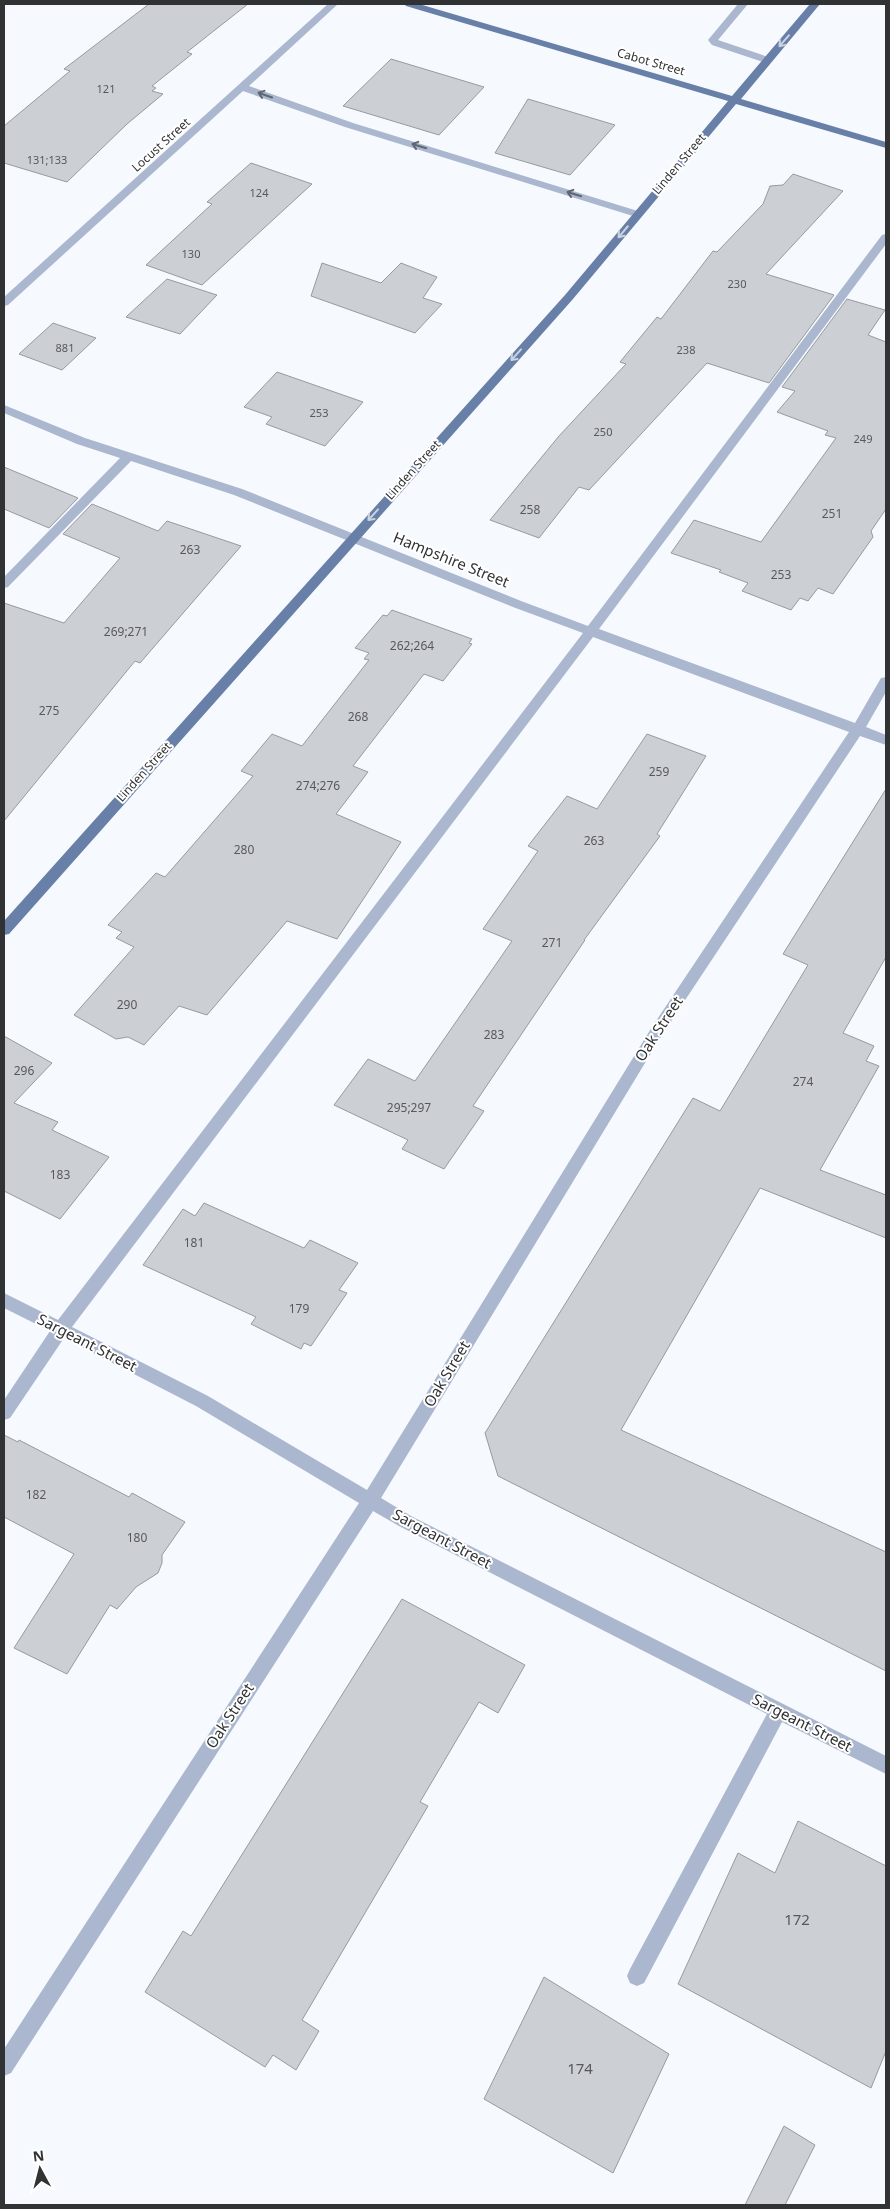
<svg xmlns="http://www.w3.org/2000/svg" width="890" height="2209" font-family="'Noto Sans',sans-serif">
<rect width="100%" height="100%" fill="#f6f9fe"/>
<!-- building -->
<g fill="#cccfd4" stroke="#979a9e">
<polygon points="149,4 248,4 187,52 192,54 152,86 156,88 152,91 163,94 127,124 67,182 4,163 4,126 70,71 64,69"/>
<polygon points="391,59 484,87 439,135 343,106"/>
<polygon points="528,99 615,125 570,175 495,153"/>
<polygon points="251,163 312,184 202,285 146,265 212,204 207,202"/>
<polygon points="793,174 843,191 766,274 834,295 769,383 707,363 589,490 579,487 539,538 490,520 559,436 626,364 620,362 657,317 661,319 713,251 717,252 763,204 770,186 783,185"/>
<polygon points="322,263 381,283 401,263 437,277 423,298 442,304 415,333 311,296"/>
<polygon points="167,279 217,295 180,334 126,317"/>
<polygon points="847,299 885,310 868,335 886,342 886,509 871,531 873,537 833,594 818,588 808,601 800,598 791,610 742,591 748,583 719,572 721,570 671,553 694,520 761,542 836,438 825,435 828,431 777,412 795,391 782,387"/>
<polygon points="53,323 96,338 62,370 19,354"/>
<polygon points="277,372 363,402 325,446 266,424 272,417 244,407"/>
<polygon points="4,467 78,498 49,528 4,509"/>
<polygon points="92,504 158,531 167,521 241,546 140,663 135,661 4,821 4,603 64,623 120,558 63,534"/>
<polygon points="392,610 472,639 469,643 472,644 443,681 424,674 353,766 368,772 336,814 401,842 337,939 287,921 207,1015 179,1006 144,1045 128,1037 116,1039 74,1015 134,947 116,938 122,932 108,925 156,873 165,877 253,776 241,771 272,734 302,746 369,660 364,659 369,653 355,648 383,615 387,616"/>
<polygon points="647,734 706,756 657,834 660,836 584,940 585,940 473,1106 484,1111 444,1169 402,1149 408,1140 334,1105 368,1059 415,1081 512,941 483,929 538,851 528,846 567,796 597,809"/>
<polygon points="886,789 886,957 843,1033 874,1046 866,1061 879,1066 820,1170 886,1195 886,1238 760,1188 621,1430 886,1552 886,1671 498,1476 485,1433 693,1098 720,1111 808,965 783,954"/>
<polygon points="4,1036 52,1063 14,1103 58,1122 52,1130 109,1157 60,1219 4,1191"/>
<polygon points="204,1203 304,1248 310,1240 358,1263 339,1290 347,1293 311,1346 304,1343 301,1349 251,1324 256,1317 143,1265 183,1209 195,1216"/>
<polygon points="4,1435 18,1442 19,1440 129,1497 132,1493 185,1522 162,1555 162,1563 158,1573 136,1587 117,1609 110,1605 67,1674 14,1648 74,1554 4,1517"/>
<polygon points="402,1599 525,1665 498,1713 479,1702 420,1802 428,1806 302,2020 319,2031 296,2070 273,2055 265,2067 145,1992 183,1931 191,1936"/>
<polygon points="798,1821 886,1866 886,2051 871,2088 678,1984 738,1853 775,1873"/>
<polygon points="544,1977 669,2054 613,2173 484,2099"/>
<polygon points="784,2126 815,2145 785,2205 745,2205"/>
</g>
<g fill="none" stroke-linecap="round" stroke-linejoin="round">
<!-- minor -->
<g fill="#aab7ce" fill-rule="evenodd">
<polygon points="328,4 338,4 249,86 353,123 641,212 642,214 637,217 633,216 345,127 243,91 8,305 4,306 4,297"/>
<polygon points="738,4 748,4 718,40 771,58 771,62 763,62 712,45 708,40"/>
<path d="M886 234V244L599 629 855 723 881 678 886 677V692L866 727 886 735V745L860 736 662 1035 381 1498 411 1516 886 1756V1774L782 1722 644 1983 637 1986 630 1983 627 1976 630 1969 767 1714 399 1526 373 1511 11 2073 4 2076V2049L359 1503 196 1406 64 1338 10 1418 4 1420V1400L50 1331 4 1308V1293L58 1320 583 633 513 607 234 495 131 461 8 587 4 588V577L120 458 77 444 4 413V405L85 438 242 489 521 601 588 626 882 235ZM593 637 849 732 652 1027 367 1490 208 1396 72 1327Z"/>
</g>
<!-- major -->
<polygon fill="#6880a7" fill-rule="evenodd" points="404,4 419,4 732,96 810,4 820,4 741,99 886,142 886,148 736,104 573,299 9,934 4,935 4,921 565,295 728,101 406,6"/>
</g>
<!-- one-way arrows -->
<defs><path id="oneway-shaft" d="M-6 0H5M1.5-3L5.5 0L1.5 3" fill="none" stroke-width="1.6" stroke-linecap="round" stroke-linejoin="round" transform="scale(1.25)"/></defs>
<g stroke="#cad3e0">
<use href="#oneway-shaft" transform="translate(784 41) rotate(131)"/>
<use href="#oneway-shaft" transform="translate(623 232) rotate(130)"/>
<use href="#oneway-shaft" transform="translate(516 355) rotate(132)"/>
<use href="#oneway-shaft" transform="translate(373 515) rotate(132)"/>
</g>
<g stroke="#616772">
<use href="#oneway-shaft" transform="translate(265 95) rotate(-161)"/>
<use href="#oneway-shaft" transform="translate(419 146) rotate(-163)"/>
<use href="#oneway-shaft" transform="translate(574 194) rotate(-163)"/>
</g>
<g text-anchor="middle" stroke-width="4" stroke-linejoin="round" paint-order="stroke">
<!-- far-number labels -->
<g font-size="11" fill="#58595c">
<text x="106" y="93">121</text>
<text x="47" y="164">131;133</text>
<text x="259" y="197">124</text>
<text x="191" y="258">130</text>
<text x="737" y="288">230</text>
<text x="65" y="352">881</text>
<text x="686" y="354">238</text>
<text x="319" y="417">253</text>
<text x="603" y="436">250</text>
<text x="863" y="443">249</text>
</g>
<!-- far-street labels -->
<g font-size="12" fill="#313234" stroke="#fff">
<text transform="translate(651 62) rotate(16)" y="4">Cabot Street</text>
<text transform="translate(161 145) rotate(-42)" y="4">Locust Street</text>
<text transform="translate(679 164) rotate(-50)" y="4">Linden Street</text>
<text transform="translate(413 470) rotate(-48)" y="4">Linden Street</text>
<text transform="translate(144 772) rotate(-48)" y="4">Linden Street</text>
</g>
<!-- number labels -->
<g font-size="12" fill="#58595c">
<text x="530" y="514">258</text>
<text x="832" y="518">251</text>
<text x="190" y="554">263</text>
<text x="781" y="579">253</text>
<text x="126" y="636">269;271</text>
<text x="412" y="650">262;264</text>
<text x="49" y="715">275</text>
<text x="358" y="721">268</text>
<text x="659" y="776">259</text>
<text x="318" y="790">274;276</text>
<text x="594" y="845">263</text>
<text x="244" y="854">280</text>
<text x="552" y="947">271</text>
<text x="127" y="1009">290</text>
<text x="494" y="1039">283</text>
<text x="24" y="1075">296</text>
<text x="803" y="1086">274</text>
<text x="409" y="1112">295;297</text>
<text x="60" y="1179">183</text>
<text x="194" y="1247">181</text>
<text x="299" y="1313">179</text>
<text x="36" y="1499">182</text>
<text x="137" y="1542">180</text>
</g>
<!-- street labels -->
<g font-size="15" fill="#313234" stroke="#fff">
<text transform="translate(451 560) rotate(22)" y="5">Hampshire Street</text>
<text transform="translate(659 1029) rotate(-57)" y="5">Oak Street</text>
<text transform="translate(87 1343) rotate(27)" y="5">Sargeant Street</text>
<text transform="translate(447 1374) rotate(-59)" y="5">Oak Street</text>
<text transform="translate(442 1539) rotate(28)" y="5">Sargeant Street</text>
<text transform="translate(230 1716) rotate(-57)" y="5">Oak Street</text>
<text transform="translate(802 1723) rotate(27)" y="5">Sargeant Street</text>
</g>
<!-- near-number labels -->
<g font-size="15" fill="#58595c">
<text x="797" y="1925">172</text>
<text x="580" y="2074">174</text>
</g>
</g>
<!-- border -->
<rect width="890" height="2209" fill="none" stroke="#313234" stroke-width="10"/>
<!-- north arrow -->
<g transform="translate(40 2169) rotate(353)" stroke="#ffffff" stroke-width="4" paint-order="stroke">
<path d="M0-4L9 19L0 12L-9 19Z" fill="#313234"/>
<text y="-8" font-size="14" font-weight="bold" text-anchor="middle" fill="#313234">N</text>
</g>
</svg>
